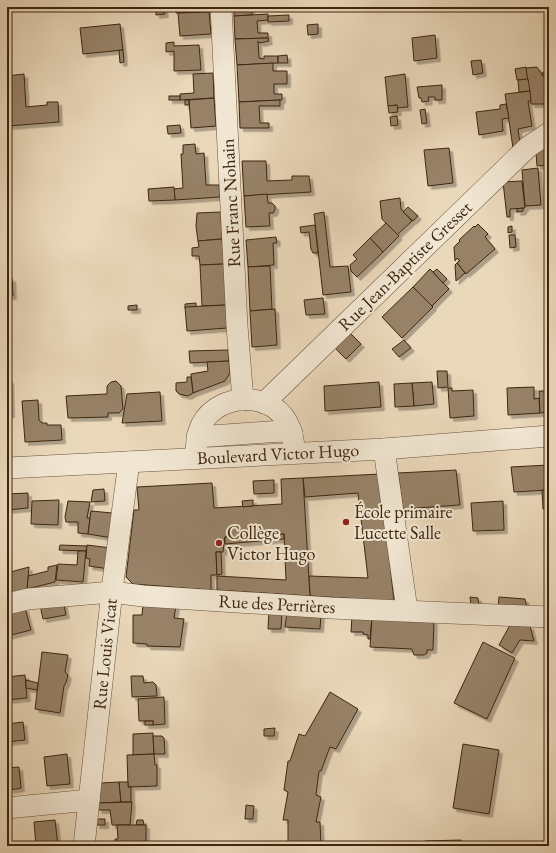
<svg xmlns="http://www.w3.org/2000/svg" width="556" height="853" font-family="'EB Garamond',serif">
<defs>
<filter id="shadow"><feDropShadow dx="3.5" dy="3.5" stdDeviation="0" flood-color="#0004"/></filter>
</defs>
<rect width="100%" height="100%" fill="#ead8ba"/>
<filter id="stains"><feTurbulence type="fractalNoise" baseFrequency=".005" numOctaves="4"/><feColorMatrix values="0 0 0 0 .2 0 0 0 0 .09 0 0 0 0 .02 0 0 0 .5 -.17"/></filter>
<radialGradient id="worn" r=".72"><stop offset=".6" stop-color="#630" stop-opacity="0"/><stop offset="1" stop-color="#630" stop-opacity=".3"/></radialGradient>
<!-- building -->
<g fill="#978268" stroke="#3e250f" filter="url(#shadow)">
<polygon points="175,7 209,7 209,12 176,13"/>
<polygon points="234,7 251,7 252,15 234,16"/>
<polygon points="164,8 165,14 156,15 156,9"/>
<polygon points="209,12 211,34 180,36 178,13"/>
<polygon points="268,14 268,20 257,21 258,33 268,33 268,38 235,39 234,16"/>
<polygon points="289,15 289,21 268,22 268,16"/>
<polygon points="120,24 123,50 83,54 80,28"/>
<polygon points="318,24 318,34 308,35 307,25"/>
<polygon points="435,35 437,58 414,61 412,38"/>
<polygon points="268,38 269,41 260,43 258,41 259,58 264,59 264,56 278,56 278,63 237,65 235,39"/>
<polygon points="174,42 174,46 199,45 201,70 174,71 174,51 166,52 166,43"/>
<polygon points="119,50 123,50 124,62 120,63"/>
<polygon points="287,55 288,63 278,63 278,56"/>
<polygon points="481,60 483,73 473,75 471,61"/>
<polygon points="273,63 273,71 287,71 287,84 274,84 274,94 282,94 282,100 239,102 237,65"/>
<polygon points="526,67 528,79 517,80 515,69"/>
<polygon points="537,67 543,76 549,75 549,101 546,104 531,104 526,68"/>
<polygon points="549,69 549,75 543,76 542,73"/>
<polygon points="213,73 214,98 180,100 180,94 194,93 193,74"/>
<polygon points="24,74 26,107 47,105 47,102 58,102 59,122 8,126 7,76"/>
<polygon points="405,74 408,107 397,108 397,105 388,106 385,77"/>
<polygon points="528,79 530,91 519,92 518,80"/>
<polygon points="442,85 442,100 435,100 435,97 428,97 429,101 422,102 421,98 419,98 417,87"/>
<polygon points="530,91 531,101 528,101 532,126 518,129 520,143 513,148 505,94"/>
<rect x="169" y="96" width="11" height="4"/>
<polygon points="214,98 216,126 191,128 189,100"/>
<rect x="185" y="100" width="4" height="5"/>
<polygon points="280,100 280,106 259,106 260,123 269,123 269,128 240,128 239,102"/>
<polygon points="506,104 509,118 502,119 503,131 479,135 476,112 500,109 500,105"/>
<polygon points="397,105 398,112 389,113 388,106"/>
<polygon points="425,109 427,123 422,124 420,110"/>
<polygon points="397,116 398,125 391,126 390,117"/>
<polygon points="180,125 181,133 168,134 167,126"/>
<polygon points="195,144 196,154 204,153 206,185 219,185 220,197 175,200 174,189 183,188 181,154 183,154 183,145"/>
<polygon points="548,145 549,165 537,166 536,153"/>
<polygon points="449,148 453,183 428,186 424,150"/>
<polygon points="242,161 266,161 267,181 292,180 292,176 309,176 311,192 244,196"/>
<polygon points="538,168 541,205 525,206 522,170"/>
<polygon points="522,181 525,208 510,209 510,217 507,217 503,182"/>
<polygon points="174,187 175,200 149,201 148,189"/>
<polygon points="267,194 268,203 272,203 275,206 275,210 273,213 269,213 270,226 246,227 244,196"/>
<polygon points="400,198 401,209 412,221 397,235 382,219 380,201"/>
<polygon points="408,207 418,216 413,221 403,212"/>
<polygon points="523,208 523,211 517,212 517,209"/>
<polygon points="221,212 222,239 198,241 196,226 197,213"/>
<polygon points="324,212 330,267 348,266 351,292 323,295 314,214"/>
<polygon points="386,223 399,236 383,252 370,238"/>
<polygon points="478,224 488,234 485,237 495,249 466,274 457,263 460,261 457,258 455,261 454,247 460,241 459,240 474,226 475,227"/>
<polygon points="315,225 318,253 313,253 311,249 309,232 301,233 300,227"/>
<polygon points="512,226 512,232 508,233 508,227"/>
<polygon points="509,235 515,235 516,247 510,248"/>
<polygon points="276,237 277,243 273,243 274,265 248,267 246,240"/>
<polygon points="370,238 383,252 357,277 351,271 350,265 357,259 353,255"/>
<polygon points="222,239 224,264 200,265 199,256 192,256 192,248 199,247 198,241"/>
<polygon points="457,263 465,273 456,281 455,265"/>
<polygon points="224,264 226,305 202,306 200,265"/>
<polygon points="270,266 272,309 250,311 248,267"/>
<polygon points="430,269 449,289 432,306 413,287"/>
<polygon points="437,269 447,279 443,283 433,272"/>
<polygon points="7,278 12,278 13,296 7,296"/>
<polygon points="413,287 433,307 402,338 382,317"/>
<polygon points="323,298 325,314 306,315 304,300"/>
<polygon points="196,303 196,307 185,308 185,304"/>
<polygon points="137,305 137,310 128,310 128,306"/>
<polygon points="226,305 227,328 187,331 185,307"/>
<polygon points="275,309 277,345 252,347 250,311"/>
<polygon points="348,331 361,344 346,359 333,346"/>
<polygon points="404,340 411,348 399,357 392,349"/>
<polygon points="228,350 229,361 190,363 189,351"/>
<polygon points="229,361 230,373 225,381 193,393 191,374 208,371 207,362"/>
<polygon points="437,371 447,371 448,387 438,388"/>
<polygon points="187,377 191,377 193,393 188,396 179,394 176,391 176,383 187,382"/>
<polygon points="7,380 10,380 11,414 7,414"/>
<polygon points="116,381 121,386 123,409 119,413 108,413 108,417 68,418 66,396 107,394 107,386 111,382"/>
<polygon points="379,382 381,407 325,411 324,386"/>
<polygon points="432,382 434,404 414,406 412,383"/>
<polygon points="412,383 414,406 395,407 394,384"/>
<polygon points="534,387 534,399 539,398 540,413 508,415 507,388"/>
<polygon points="448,388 452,388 452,391 473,390 474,416 450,418"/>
<polygon points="539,391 549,391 549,412 540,413"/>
<polygon points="160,392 162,421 122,423 127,394"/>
<polygon points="38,400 39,420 42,423 47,423 47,425 61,425 62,440 25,442 22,401"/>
<polygon points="549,465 549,490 514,492 511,467"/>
<polygon points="456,470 460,505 403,509 398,473"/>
<polygon points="380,474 394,601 310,596 309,576 368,578 358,493 305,497 303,478"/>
<polygon points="303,478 310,596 217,590 217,576 286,580 284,534 225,537 223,552 216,552 217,575 211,575 211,590 133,584 126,577 134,510 139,510 137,487 212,483 214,508 282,504 281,479"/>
<polygon points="274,480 274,493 254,494 253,481"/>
<polygon points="104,489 105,501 91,502 93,490"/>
<polygon points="542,490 549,490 549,508 543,509"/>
<polygon points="28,493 28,508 7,510 7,494"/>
<polygon points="59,500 58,525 31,524 32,501"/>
<polygon points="253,500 253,506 243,507 242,501"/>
<polygon points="68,501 90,502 87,518 90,518 88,534 78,533 78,522 66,522 65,517"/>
<polygon points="503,501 504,530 473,531 471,503"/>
<polygon points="91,511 112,513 113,538 88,534"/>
<polygon points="284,534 284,539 225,544 225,537"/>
<polygon points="60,545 87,546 86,551 59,550"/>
<polygon points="87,545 111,548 109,569 89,566 90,559 86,558"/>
<polygon points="78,551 86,551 83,582 56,580 58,564 77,565"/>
<polygon points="216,552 221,552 222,574 217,575"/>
<polygon points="57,565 55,582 27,589 28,576 48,571 48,567"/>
<polygon points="29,567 27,589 7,594 7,573"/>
<polygon points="470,597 478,598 479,606 471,605"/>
<polygon points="499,597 525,599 527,608 498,607"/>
<polygon points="63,600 66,615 43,619 40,605"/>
<polygon points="143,604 176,606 174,618 184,619 180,647 147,646 147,644 133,643 133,615 142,615"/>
<polygon points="25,608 31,630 7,636 7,613"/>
<polygon points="269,611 282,612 281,629 268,629"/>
<polygon points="287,612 321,614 320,629 285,627"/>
<polygon points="352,616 372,617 370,639 368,639 368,635 363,634 363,632 351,632"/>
<polygon points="372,617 434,621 433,650 427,650 427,653 424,655 414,655 412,649 370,647"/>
<polygon points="510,625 530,626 534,641 520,640 512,653 499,645"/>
<polygon points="483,642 515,658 487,719 454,703"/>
<polygon points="42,652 68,655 65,672 68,675 66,683 64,686 60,713 35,709"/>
<polygon points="25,675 27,698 7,700 7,677"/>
<polygon points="131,676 143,676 144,683 153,682 156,685 157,696 132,697"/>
<polygon points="26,680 38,683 37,690 26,688"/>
<polygon points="330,692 358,709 336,749 330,747 321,771 319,771 316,795 321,797 316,822 320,822 321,846 288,846 288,820 283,820 288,792 284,790 288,761 290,761 299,734 305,736"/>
<polygon points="164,697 165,724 153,725 153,721 139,721 138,699"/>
<rect x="145" y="721" width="8" height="4"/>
<polygon points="23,722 25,740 7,742 7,724"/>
<polygon points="275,728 274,736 264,736 264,729"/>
<polygon points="153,733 154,754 133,755 133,734"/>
<polygon points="153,736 162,736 164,738 165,754 154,754"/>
<polygon points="463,744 499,750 489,814 453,808"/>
<polygon points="67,754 70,784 47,786 44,757"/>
<polygon points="154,754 155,765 157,765 157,786 128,787 127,755"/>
<polygon points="19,767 21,788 10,790 10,785 7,785 7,768"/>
<polygon points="119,782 121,802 99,803 101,783"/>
<polygon points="119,782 128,782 128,787 131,787 131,802 121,802"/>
<polygon points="132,802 130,825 112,825 110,810 98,810 99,803"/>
<polygon points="246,805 254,806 253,819 245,819"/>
<polygon points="97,819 105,819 105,825 96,825"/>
<polygon points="55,820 58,846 36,846 34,822"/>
<polygon points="137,820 143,820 144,825 136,825"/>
<polygon points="117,825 146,825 146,846 115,846 115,839 118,839"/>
<polygon points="461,840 462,846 425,846 425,841"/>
</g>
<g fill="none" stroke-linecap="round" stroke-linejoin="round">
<!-- minor casing -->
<g stroke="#69523a" stroke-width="22">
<g id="minor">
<polyline points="221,7 237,326 243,400"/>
<polyline points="264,403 528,147 549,133"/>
<polyline points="197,437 282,431 292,433"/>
<polyline points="384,449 407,610"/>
<path d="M196 458C196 449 196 440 199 431 210 394 269 388 287 422 293 432 294 441 294 452"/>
<polyline points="7,468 384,449 549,436"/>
<polyline points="7,604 28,599 112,592 143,596 331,608 549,617"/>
<polyline points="7,808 89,800"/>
<polyline points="84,846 113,582 129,462"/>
</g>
</g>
<!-- minor -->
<use href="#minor" stroke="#f1e6d2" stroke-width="21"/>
</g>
<!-- markers -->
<g fill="#8f2418" stroke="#f1e6d2" stroke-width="1.5">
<circle cx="346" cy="522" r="4"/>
<circle cx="219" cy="543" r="4"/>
</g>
<g text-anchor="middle" stroke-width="4" stroke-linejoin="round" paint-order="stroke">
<!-- street labels -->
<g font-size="18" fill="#3e250f" stroke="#f1e6d2">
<text transform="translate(231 203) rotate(-93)" y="6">Rue Franc Nohain</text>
<text transform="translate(405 266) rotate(-44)" y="6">Rue Jean-Baptiste Gresset</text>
<text transform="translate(278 454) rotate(-3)" y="6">Boulevard Victor Hugo</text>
<text transform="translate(277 604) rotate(3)" y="6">Rue des Perrières</text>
<text transform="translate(105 654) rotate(-84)" y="6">Rue Louis Vicat</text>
</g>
<!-- poi labels -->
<g font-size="18" fill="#3e250f" stroke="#f1e6d2" text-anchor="start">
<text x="354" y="518">École primaire<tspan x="354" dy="21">Lucette Salle</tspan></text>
<text x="227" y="539">Collège<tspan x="227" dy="21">Victor Hugo</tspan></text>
</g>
</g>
<!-- margin -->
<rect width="556" height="853" fill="none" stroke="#ead8ba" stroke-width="24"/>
<rect x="8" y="8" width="540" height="837" fill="none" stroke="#3e250f" stroke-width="2"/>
<rect x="12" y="12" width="532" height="829" fill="none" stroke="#3e250f"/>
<rect width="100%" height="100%" filter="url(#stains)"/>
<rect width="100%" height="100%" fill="url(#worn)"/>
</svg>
